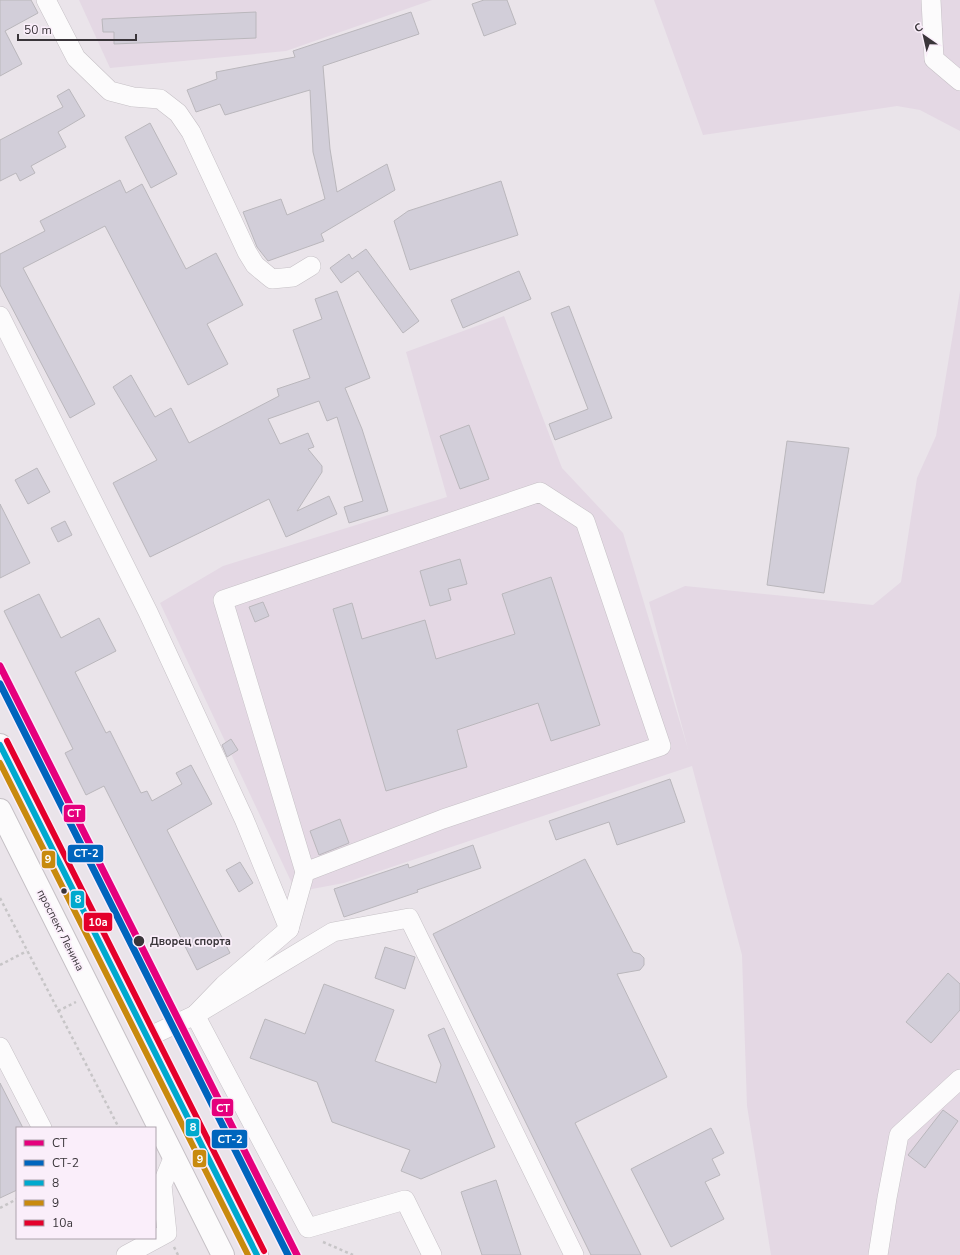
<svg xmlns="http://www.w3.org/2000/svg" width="960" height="1255" font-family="'Nunito Sans',sans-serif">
<rect width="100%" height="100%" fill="#eae4ea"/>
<!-- built -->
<g fill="#e4d8e4">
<polygon points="79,0 432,0 286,51 110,68"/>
<polygon points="654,0 960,0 960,131 920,110 897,106 703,135"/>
<polygon points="960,291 960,1255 771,1255 747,1106 742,955 692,766 344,883 296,892 160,603 223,566 447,497 406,352 504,316 562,468 623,533 688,749 649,602 685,586 873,605 901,582 917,478 936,436"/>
</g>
<!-- building -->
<g fill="#d2ced9" stroke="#bab7bc">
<polygon points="0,0 31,0 38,13 5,31 22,64 0,76"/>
<polygon points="484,0 507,0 516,24 484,36 472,4"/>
<polygon points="256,12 256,38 114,44 114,32 103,32 102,19"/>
<polygon points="411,12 419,34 323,66 330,149 337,192 387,164 395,190 321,234 324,241 268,261 257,247 243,212 281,199 287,215 325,199 313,152 310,90 225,115 220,104 196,112 187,90 217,79 216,72 295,57 293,51"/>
<polygon points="69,89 85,116 58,132 66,147 31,166 35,173 20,181 16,173 0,181 0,140 63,107 57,96"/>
<polygon points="150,123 177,174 151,188 125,137"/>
<polygon points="120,180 126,193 142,184 186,269 216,253 243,305 207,324 228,364 188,385 105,226 23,268 95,404 70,418 0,285 0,254 45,231 40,221"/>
<polygon points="501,181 518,235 410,270 394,221 408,211"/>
<polygon points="366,249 419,321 403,333 358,271 341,283 330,268 349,254 352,259"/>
<polygon points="519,271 531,299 463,328 451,300"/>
<polygon points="337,291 370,378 345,388 362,429 388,511 349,523 344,507 363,501 337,417 327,421 319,401 268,419 280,444 308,433 314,447 308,449 322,466 322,472 297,511 329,496 337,514 286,537 269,499 150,557 113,483 157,460 113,387 131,375 155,417 171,408 189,443 279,396 277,389 310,378 293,330 322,319 315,299"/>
<polygon points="569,306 612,418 555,440 549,424 588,409 551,313"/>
<polygon points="469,425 489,479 460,489 440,436"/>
<polygon points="787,441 849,448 824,593 767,585"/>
<polygon points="37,468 50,492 28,504 15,480"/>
<polygon points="0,504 30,563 0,578"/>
<polygon points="65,521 72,535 58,542 51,528"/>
<polygon points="460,559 467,584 448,589 451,600 430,606 420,571"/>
<polygon points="551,577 600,725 551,741 538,703 457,730 467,767 386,791 333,609 352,603 362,639 425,620 436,659 515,634 502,594"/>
<polygon points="39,594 61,638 99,618 116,651 75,672 106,733 110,731 141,793 147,791 152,801 182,784 176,773 191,765 212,804 167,830 230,953 197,970 104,786 86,795 65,753 73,749 4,611"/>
<polygon points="263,602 269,616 255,622 249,607"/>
<polygon points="231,739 238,750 227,757 222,745"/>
<polygon points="670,779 685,822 617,845 609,822 556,840 549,821"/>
<polygon points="340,819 349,843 319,855 310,831"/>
<polygon points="473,845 481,868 417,890 418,892 344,917 334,889 408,864 409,868"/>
<polygon points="585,859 633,952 640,954 644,958 644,965 640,970 617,974 667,1077 575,1123 641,1255 591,1255 433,934"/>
<polygon points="240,862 253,883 239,892 226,870"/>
<polygon points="385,947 415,957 405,989 375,978"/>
<polygon points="948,973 960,984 960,1010 931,1043 906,1022"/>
<polygon points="324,984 394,1010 375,1061 436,1083 441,1065 428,1035 444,1028 495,1147 421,1179 401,1171 410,1150 332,1122 317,1082 250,1058 265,1019 305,1034"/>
<polygon points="0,1083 23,1128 17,1128 17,1190 0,1198"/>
<polygon points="943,1110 958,1121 925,1168 908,1155"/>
<polygon points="711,1128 724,1153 712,1159 720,1175 705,1182 724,1219 671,1247 631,1169"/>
<polygon points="496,1180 521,1255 482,1255 461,1192"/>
</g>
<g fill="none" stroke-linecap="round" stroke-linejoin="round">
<!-- minor casing -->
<g stroke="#c6c1c6" stroke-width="20">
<g id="minor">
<polyline points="46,0 76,58 110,91 133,97 160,99 178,113 191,132 247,252 255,265 272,279 293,277 311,266"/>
<polyline points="931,0 934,59 960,81"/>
<polyline points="0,316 148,612 244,819 289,929"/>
<polyline points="195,1015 224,985 289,929 305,872 443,819 661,746 585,521 540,492 223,600 305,872"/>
<polyline points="195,1015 308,1228 405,1200 432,1255"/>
<polyline points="148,1037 195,1015 333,932 409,918 574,1255"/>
<polyline points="0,1047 42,1128"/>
<polyline points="126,1255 167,1233 162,1185 174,1156"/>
<polyline points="878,1255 887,1198 899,1135 960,1079"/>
</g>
</g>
<!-- major casing -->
<g stroke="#c6c1c6" stroke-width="24">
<g id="major">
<polyline points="0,745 257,1255"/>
<polyline points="0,810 223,1255"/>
</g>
</g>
<!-- path -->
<g stroke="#c7c5c7" stroke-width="2.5" stroke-dasharray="3 3" stroke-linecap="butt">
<polyline points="0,898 119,1128"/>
<polyline points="0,965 27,951"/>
<polyline points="58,1011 76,1002"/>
<polyline points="0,1208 17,1199"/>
<polyline points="323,1242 353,1255"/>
<polyline points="174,1247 178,1255"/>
</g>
<!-- minor -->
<use href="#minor" stroke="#fcfbfc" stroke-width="19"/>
<!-- major -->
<use href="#major" stroke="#fcfbfc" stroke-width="22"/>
<!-- bus-1 casing -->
<g stroke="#faeefa" stroke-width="9">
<polyline id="bus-1" points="0,745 257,1255"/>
</g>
<!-- bus-2 casing -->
<g stroke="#faeefa" stroke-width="9">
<polyline id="bus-2" points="0,763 248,1255"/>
</g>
<!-- bus-3 casing -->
<g stroke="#faeefa" stroke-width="9">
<polyline id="bus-3" points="7,741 264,1251"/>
</g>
<!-- bus-1 -->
<use href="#bus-1" stroke="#00a9ce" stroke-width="6"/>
<!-- bus-2 -->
<use href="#bus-2" stroke="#c88a0e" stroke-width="6"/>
<!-- bus-3 -->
<use href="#bus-3" stroke="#e4002b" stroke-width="6"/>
<!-- rail-1 casing -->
<g stroke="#faeefa" stroke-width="10">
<polyline id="rail-1" points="0,666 297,1255"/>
</g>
<!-- rail-2 casing -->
<g stroke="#faeefa" stroke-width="10">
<polyline id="rail-2" points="0,684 288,1255"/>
</g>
<!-- rail-1 -->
<use href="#rail-1" stroke="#e5007d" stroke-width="7"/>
<!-- rail-2 -->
<use href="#rail-2" stroke="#0065bd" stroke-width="7"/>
</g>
<!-- markers -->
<g fill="#3a353a" stroke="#faeefa" stroke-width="1.5">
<circle cx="64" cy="891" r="3.5"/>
<circle cx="139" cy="941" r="6"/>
</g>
<g text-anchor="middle" stroke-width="3.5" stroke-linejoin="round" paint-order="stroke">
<!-- street labels -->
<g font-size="11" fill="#3a353a" stroke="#faeefa">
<text transform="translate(61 930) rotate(63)" y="4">проспект Ленина</text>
</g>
<!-- stop labels -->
<g font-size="11" font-weight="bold" fill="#3a353a" stroke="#faeefa" text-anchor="start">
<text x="150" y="945">Дворец спорта</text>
</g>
</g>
<g stroke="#faeefa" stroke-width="1.5">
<rect x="63" y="804" width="23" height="19" rx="4" fill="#e5007d"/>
<rect x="67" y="844" width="37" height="19" rx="4" fill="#0065bd"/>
<rect x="41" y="850" width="15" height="19" rx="4" fill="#c88a0e"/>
<rect x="70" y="890" width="15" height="19" rx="4" fill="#00a9ce"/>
<rect x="83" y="912" width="30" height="20" rx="4" fill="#e4002b"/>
<rect x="211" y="1098" width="23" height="19" rx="4" fill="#e5007d"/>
<rect x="185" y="1118" width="15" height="19" rx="4" fill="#00a9ce"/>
<rect x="211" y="1129" width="37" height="20" rx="4" fill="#0065bd"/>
<rect x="192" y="1149" width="15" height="19" rx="4" fill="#c88a0e"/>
</g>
<g font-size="11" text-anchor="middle" font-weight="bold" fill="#fff">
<text x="74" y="817">СТ</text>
<text x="86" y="857">СТ-2</text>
<text x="48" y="863">9</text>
<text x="78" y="903">8</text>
<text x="98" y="926">10а</text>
<text x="223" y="1112">СТ</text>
<text x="193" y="1131">8</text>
<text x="230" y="1143">СТ-2</text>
<text x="200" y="1163">9</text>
</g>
<!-- legend -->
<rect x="16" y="1127" width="140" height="112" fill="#faeefa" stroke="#ada4ad"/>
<rect x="24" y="1140" width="20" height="6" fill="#e5007d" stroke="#ada4ad"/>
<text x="52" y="1147" font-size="12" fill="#3a353a">СТ</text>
<rect x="24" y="1160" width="20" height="6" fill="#0065bd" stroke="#ada4ad"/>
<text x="52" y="1167" font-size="12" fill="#3a353a">СТ-2</text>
<rect x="24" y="1180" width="20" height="6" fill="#00a9ce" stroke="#ada4ad"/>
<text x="52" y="1187" font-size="12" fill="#3a353a">8</text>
<rect x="24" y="1200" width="20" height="6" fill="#c88a0e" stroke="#ada4ad"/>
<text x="52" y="1207" font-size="12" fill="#3a353a">9</text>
<rect x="24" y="1220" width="20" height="6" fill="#e4002b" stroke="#ada4ad"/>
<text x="52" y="1227" font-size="12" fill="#3a353a">10а</text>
<!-- north arrow -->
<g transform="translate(924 36) rotate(326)" stroke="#faeefa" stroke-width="3" paint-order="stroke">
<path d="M0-3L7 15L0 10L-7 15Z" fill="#3a353a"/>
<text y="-6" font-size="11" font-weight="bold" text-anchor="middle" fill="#3a353a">С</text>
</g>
<!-- scale -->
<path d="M18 34v6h118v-6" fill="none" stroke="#3a353a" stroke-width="2"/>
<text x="24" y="34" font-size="12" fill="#3a353a" stroke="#faeefa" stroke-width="3" paint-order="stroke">50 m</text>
</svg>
